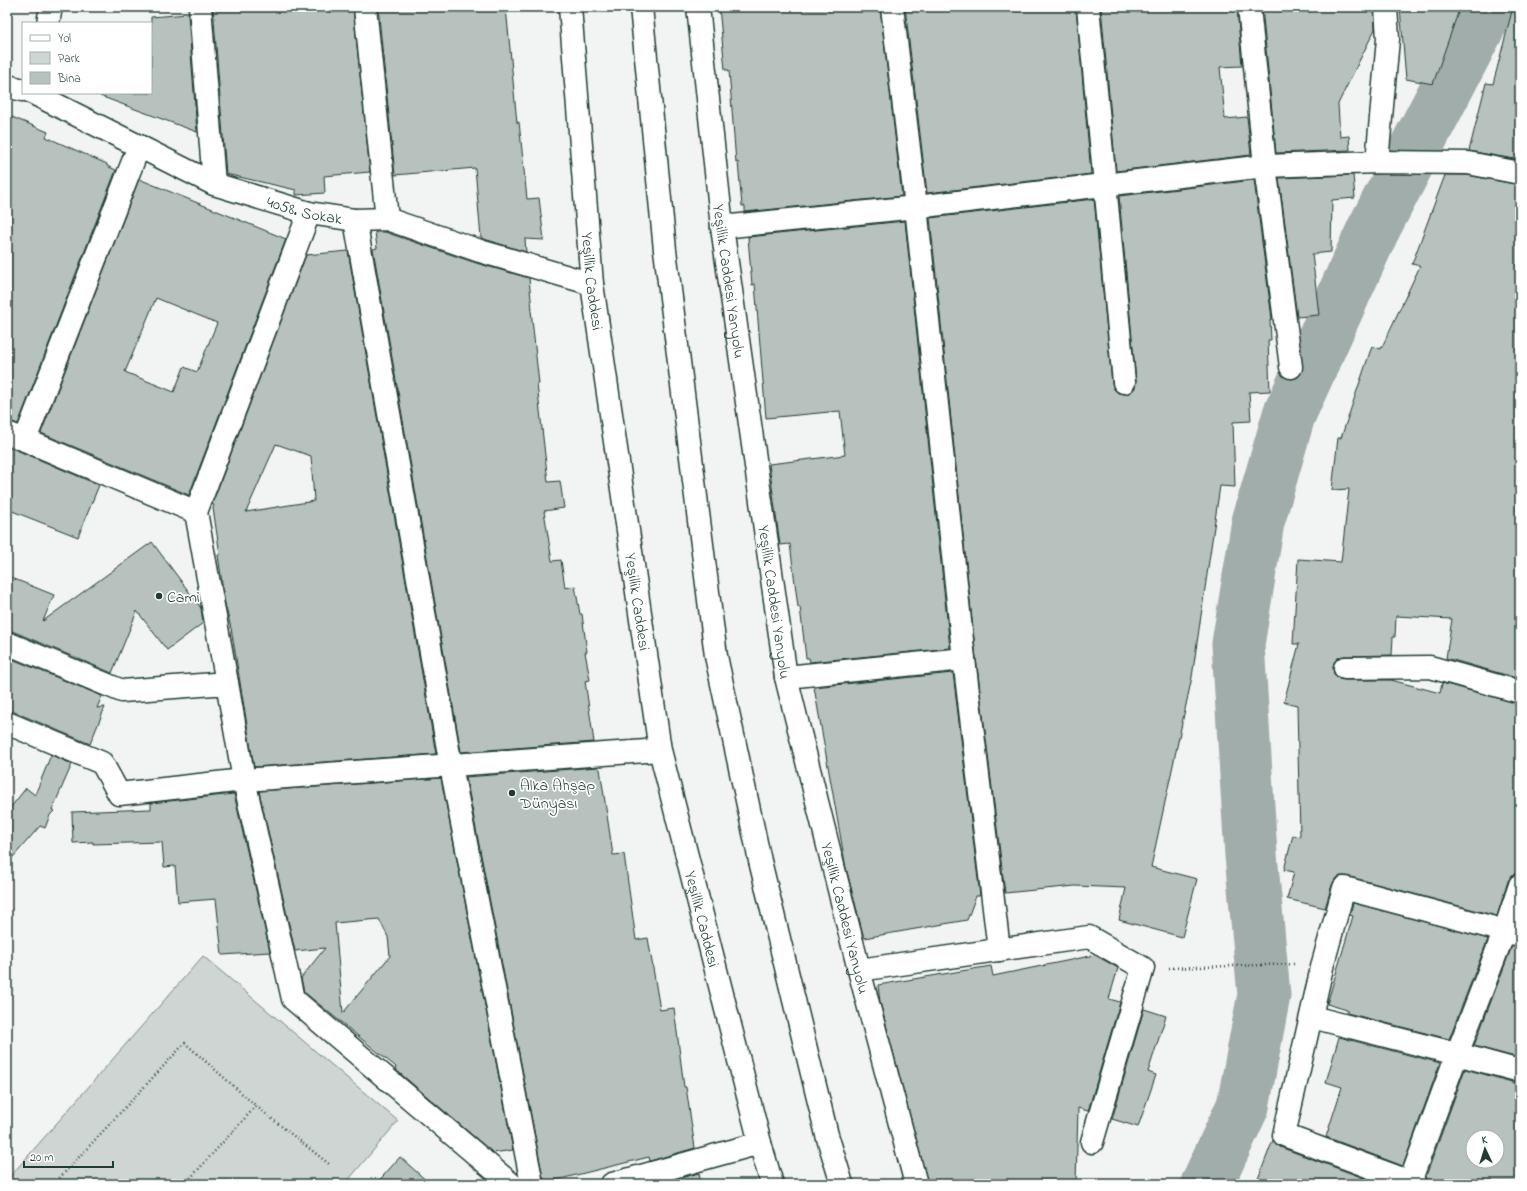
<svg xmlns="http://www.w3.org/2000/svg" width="1527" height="1191" font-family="'Indie Flower',sans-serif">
<rect width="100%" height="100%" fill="#f2f3f3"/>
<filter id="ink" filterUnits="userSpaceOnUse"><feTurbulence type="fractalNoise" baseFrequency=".025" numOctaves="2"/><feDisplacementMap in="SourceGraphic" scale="8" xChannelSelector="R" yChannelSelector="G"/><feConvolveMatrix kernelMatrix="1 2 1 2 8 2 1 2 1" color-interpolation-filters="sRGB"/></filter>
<g filter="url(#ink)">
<!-- green -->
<polygon fill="#ced5d3" stroke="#768984" points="203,956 398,1121 345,1184 7,1184 7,1180"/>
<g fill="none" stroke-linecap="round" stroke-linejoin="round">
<!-- river -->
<polyline stroke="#a1adaa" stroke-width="53" points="1207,1184 1243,1106 1264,995 1251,855 1238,644 1258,522 1289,415 1373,230 1489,7"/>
</g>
<!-- building -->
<g fill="#b7c1bd" stroke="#1f3d34" fill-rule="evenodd">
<polygon points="213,7 353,7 370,172 324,176 325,193 296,195 296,190 226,174"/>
<polygon points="378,7 506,7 517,123 519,122 527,199 539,198 544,240 525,239 526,252 481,238 475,168 395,175"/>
<polygon points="719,7 880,7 902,196 745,212 745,206 742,206 738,162 736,163 729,70 725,70"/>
<polygon points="905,7 1076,7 1091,174 927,193"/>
<polygon points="1101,7 1237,7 1242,66 1220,67 1225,119 1247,117 1251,155 1116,171"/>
<polygon points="1262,7 1374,7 1375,29 1338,104 1340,137 1349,136 1350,150 1276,153"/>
<polygon points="1400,7 1460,7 1433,84 1406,79"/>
<polygon points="1512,11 1520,12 1520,160 1469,151 1486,83 1493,84"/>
<polygon points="188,14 197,132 100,96 100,93 151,93 151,17"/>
<polygon points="12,117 48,132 46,137 107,164 107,166 116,170 18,424 7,421 7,131"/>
<polygon points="1353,175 1355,198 1332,200 1331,252 1312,254 1319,315 1297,317 1279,178"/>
<polygon points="1445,175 1467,175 1520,185 1520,679 1446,658 1452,619 1396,616 1395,637 1393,637 1392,655 1344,656 1339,657 1334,662 1333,669 1334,674 1339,679 1345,680 1391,680 1440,693 1442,683 1520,704 1520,873 1512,875 1508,881 1497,916 1347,876 1340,876 1335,879 1332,885 1325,908 1287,899 1294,872 1284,870 1293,835 1300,837 1297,705 1284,702 1299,644 1293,644 1298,559 1341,562 1349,489 1332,490 1338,438 1341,438 1372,346 1381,349 1420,266 1412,264"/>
<path d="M139 179 286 239 189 495 41 433ZM156 298 217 323 197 372 184 367 174 392 125 372Z"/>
<polygon points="1254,180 1272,319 1270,320 1271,340 1268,340 1270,391 1249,392 1251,421 1233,422 1235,487 1220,486 1192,677 1151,867 1197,879 1182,937 1119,920 1126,888 1075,886 1005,893 976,658 930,218 1094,199 1112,383 1114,389 1118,393 1126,394 1131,392 1135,388 1136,381 1119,196"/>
<polygon points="905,221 950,648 810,662 809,658 806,658 800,607 798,607 790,544 780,545 769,464 845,455 840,411 766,418 755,284 752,285 748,237"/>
<polygon points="375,232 385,232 476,263 529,278 532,310 531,310 539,384 537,384 548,482 560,481 564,508 544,511 552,561 561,560 565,588 575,586 580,614 582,614 587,652 585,652 590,680 585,681 594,742 461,752 373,249 377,248"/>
<path d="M348 251 436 754 254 767 231 628 225 604 218 555H220L213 508 214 505 212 504 306 255ZM276 444 311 456 314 501 246 512Z"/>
<polygon points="7,446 99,485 78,537 7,509"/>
<polygon points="152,542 201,608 203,623 167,650 137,611 112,673 12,631 7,631 7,576 54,595 43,621"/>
<polygon points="7,657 102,696 97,708 105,707 90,744 12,711 7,711"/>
<polygon points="953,673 980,896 976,896 967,920 864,938 846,868 814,687"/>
<polygon points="51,755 72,764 52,810 54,811 50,815 45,828 40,826 7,864 7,812 26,788 35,795"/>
<polygon points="598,767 599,769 600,769 613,855 624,854 636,940 648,938 660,1010 674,1008 684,1087 686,1087 695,1148 650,1161 649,1157 544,1183 466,777"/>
<path d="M441 778 513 1150 493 1153 395 1069 396 1067 304 992 301 978 325 948 295 951 259 791ZM379 919 388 937 390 956 343 1013 335 923Z"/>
<polygon points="234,794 270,952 222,955 216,899 178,902 175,866 164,867 162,842 93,844 93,842 73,843 72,812 151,809 151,803"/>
<polygon points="1353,903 1488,939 1449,1039 1347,1013 1347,1010 1327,1004 1353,916 1350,915"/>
<polygon points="1512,946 1520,947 1520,1054 1519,1058 1474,1046"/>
<polygon points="1095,955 1118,968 1109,999 1120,1002 1088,1111 1078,1108 1076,1184 928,1184 880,1002 878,985 991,966 993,976"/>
<polygon points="1144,1009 1166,1016 1148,1072 1156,1075 1138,1127 1112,1119"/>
<polygon points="1339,1037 1440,1063 1403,1166 1326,1137 1342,1087 1326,1082"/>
<path d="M1465 1069 1512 1082 1511 1083 1520 1085V1184H1428L1426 1176ZM1473 1137H1497V1161H1473Z"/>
<polygon points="1273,1140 1280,1147 1380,1184 1256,1184"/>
<polygon points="400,1157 430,1184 376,1184"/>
<polygon points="699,1173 701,1184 659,1184"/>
</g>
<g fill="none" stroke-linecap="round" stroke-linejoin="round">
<!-- street casing -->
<g stroke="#1f3d34" stroke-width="25">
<g id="street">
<polyline points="200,7 214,184"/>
<polyline points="365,7 387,219"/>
<path id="s1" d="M698 7 722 227 786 677 859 970 916 1184"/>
<polyline points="1088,7 1124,382"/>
<polyline points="1249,7 1265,166 1291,367"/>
<polyline points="48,23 51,7"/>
<polyline points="7,86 23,90"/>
<path id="s2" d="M33 93 214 184 309 213 355 220 387 219 480 251 592 284"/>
<polyline points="1377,162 1388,39 1386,7"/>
<polyline points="355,220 451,766 532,1184"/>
<polyline points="722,227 916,207 1265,166 1377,162 1468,163 1520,173"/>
<polyline points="7,433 25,440 139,146"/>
<polyline points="25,440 196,512"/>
<polyline points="7,643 122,691 227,683 244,780 293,999 511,1184"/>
<polyline points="964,659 999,950"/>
<polyline points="1345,668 1430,667 1520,692"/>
<polyline points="786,677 964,659 916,207 892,7"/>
<polyline points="227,683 196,512 309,213"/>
<polyline points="7,723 102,763 119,794 244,780 660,750"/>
<polyline points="859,970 1089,937 1143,968 1092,1142"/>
<polyline points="1312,1017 1457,1054 1520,1071"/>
<polyline points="1410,1182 1457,1054 1505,930 1520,885"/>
<polyline points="612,1184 760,1143"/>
<polyline points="1416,1184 1284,1135 1323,963 1344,888 1520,935"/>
</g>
</g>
<!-- highway casing -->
<g stroke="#1f3d34" stroke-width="25">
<g id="highway">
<path id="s3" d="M570 7 592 284 660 750 760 1143 772 1184"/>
<polyline points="641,7 665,250 716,656 760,861 827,1135 842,1184"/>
</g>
</g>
<!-- path -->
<g stroke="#1f3d34" stroke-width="2.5" stroke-dasharray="1 3" stroke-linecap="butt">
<polyline points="1169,968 1296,964"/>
<polyline points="256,1106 329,1164"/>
<polyline points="54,1184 185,1043 256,1106 185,1184"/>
</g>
<!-- street -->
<use href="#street" stroke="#fff" stroke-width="22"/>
<!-- highway -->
<use href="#highway" stroke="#fff" stroke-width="22"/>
</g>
</g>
<!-- markers -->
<g fill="#1f3d34" stroke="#fff" stroke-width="1.5">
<circle cx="159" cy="596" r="4"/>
<circle cx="512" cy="793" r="4"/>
</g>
<g text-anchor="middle" stroke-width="3.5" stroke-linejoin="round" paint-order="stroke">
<!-- street labels -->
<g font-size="16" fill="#1f3d34" stroke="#fff">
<text dy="6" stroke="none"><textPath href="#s2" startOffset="297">4058. Sokak</textPath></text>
<text dy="6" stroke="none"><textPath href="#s3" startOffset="275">Yeşillik Caddesi</textPath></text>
<text dy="6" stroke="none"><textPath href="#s1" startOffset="276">Yeşillik Caddesi Yanyolu</textPath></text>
<text dy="6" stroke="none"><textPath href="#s1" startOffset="600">Yeşillik Caddesi Yanyolu</textPath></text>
<text dy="6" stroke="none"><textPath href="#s3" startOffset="599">Yeşillik Caddesi</textPath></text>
<text dy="6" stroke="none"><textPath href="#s1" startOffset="924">Yeşillik Caddesi Yanyolu</textPath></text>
<text dy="6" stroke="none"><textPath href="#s3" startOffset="923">Yeşillik Caddesi</textPath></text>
</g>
<!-- poi labels -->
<g font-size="16" fill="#1f3d34" stroke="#fff" text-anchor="start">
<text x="167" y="602">Cami</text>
<text x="520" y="790">Alka Ahşap<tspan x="520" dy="18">Dünyası</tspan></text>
</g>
</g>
<!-- margin -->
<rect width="1527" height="1191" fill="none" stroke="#fff" stroke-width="24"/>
<rect x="12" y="12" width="1503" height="1167" fill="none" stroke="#1f3d34" stroke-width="1.5" filter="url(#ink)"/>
<!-- legend -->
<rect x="22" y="22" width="130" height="72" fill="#ffffff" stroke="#a5b1ae"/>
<rect x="30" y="35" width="20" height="6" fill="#ffffff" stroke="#a5b1ae"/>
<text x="58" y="42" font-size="12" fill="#1f3d34">Yol</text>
<rect x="30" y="52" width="20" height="12" fill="#ced5d3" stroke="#a5b1ae"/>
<text x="58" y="62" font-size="12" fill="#1f3d34">Park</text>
<rect x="30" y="72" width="20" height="12" fill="#b7c1bd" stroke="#a5b1ae"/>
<text x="58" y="82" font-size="12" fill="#1f3d34">Bina</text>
<!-- north arrow -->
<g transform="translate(1485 1149) rotate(356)"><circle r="19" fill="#ffffff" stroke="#a5b1ae"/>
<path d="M0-3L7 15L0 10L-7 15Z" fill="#1f3d34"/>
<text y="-6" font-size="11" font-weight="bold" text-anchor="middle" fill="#1f3d34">K</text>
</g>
<!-- scale -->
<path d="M24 1161v6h89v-6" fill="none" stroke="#1f3d34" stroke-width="2"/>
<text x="30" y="1161" font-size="12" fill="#1f3d34" stroke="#ffffff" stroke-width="3" paint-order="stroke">20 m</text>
</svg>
